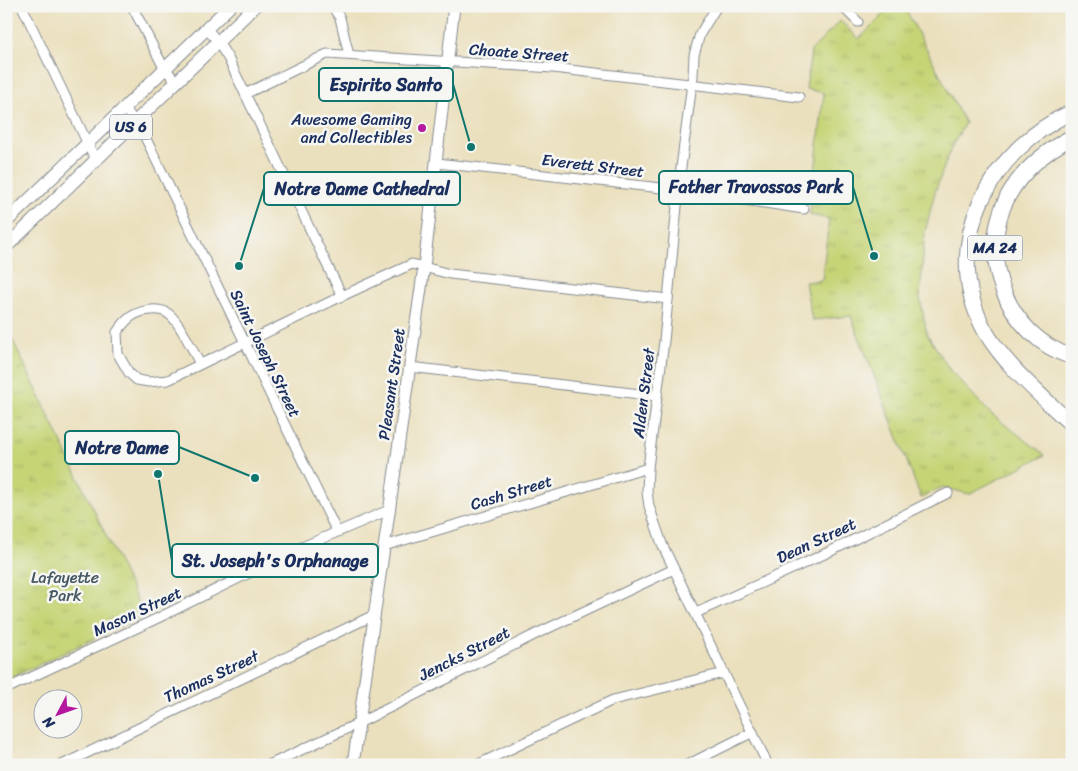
<svg xmlns="http://www.w3.org/2000/svg" width="1078" height="771" font-family="Sriracha,sans-serif">
<defs>
<pattern id="park-tufts" width="24" height="20" patternUnits="userSpaceOnUse" patternTransform="scale(1.25)"><rect width="24" height="20" fill="#c6d476"/><path d="M3 7l-1-3M5 7V3M7 7l1-3M15 17l-1-3M17 17v-4M19 17l1-3" fill="none" stroke="#aab668"/></pattern>
</defs>
<rect width="100%" height="100%" fill="#f6f6f2"/>
<filter id="ink" filterUnits="userSpaceOnUse"><feTurbulence type="fractalNoise" baseFrequency=".02" numOctaves="2"/><feDisplacementMap in="SourceGraphic" scale="10" xChannelSelector="R" yChannelSelector="G"/><feConvolveMatrix kernelMatrix="1 2 1 2 8 2 1 2 1" color-interpolation-filters="sRGB"/></filter>
<filter id="wash" filterUnits="userSpaceOnUse"><feTurbulence type="fractalNoise" baseFrequency=".0096" numOctaves="4" result="noise"/><feDisplacementMap in="SourceGraphic" scale="20" xChannelSelector="R" yChannelSelector="G"/><feGaussianBlur stdDeviation="1.12" result="paint"/><feColorMatrix in="noise" values="0 0 0 0 0 0 0 0 0 0 0 0 0 0 0 0 0 1.4 0 .05"/><feComposite in="paint" operator="in"/></filter>
<g filter="url(#wash)">
<rect width="100%" height="100%" fill="#ebe0bd"/>
<!-- park -->
<g fill="url(#park-tufts)" stroke="#70826a">
<polygon points="892,6 904,6 965,123 951,148 935,192 925,232 920,298 927,334 950,370 990,413 1045,455 969,494 942,487 921,498 851,316 812,320 805,282 822,280 829,219 810,215 824,93 806,89 811,51 840,21 859,39"/>
<polygon points="6,326 144,615 6,680"/>
</g>
</g>
<g filter="url(#ink)">
<g fill="none" stroke-linecap="round" stroke-linejoin="round">
<!-- street casing -->
<g stroke="#83888e" stroke-width="11">
<g id="street">
<polyline points="22,6 96,161"/>
<polyline points="132,6 162,64 176,82"/>
<polyline points="332,6 340,18 349,55"/>
<polyline points="717,6 700,34 694,55 693,76 680,175 664,341 648,468 647,492 649,506 662,544 768,765"/>
<polyline points="842,6 858,22"/>
<polyline points="207,29 218,42 228,58 342,296"/>
<polyline points="245,94 327,54 553,68 799,97"/>
<polyline points="125,108 145,137 337,532"/>
<polyline points="437,163 679,190 804,209"/>
<path d="M200 364C194 352 179 322 170 315 159 305 136 311 127 320 123 324 120 328 117 332L118 354 129 373 137 380 149 382 168 380 342 296 412 264 450 274 668 299"/>
<polyline points="410,367 657,396"/>
<polyline points="384,546 648,468"/>
<polyline points="696,613 831,551 948,493"/>
<polyline points="6,689 158,618 302,547 389,510"/>
<polyline points="62,765 374,615"/>
<polyline points="269,765 359,723 538,633 674,569"/>
<polyline points="477,765 613,700 724,673"/>
<polyline points="687,765 753,732"/>
</g>
</g>
<!-- secondary casing -->
<g stroke="#83888e" stroke-width="13">
<polyline id="secondary" points="353,765 424,267 454,6"/>
</g>
<!-- primary casing -->
<g stroke="#83888e" stroke-width="14">
<g id="primary">
<polyline points="6,222 230,6"/>
<polyline points="6,247 255,6"/>
</g>
</g>
<!-- highway casing -->
<g stroke="#83888e" stroke-width="17">
<g id="highway">
<path d="M1072 112C990 149 939 244 984 329 1003 364 1043 397 1072 425"/>
<path d="M1072 137C1046 151 1022 171 1008 196 976 257 1007 336 1072 357"/>
</g>
</g>
<!-- street -->
<use href="#street" stroke="#fff" stroke-width="9"/>
<!-- secondary -->
<use href="#secondary" stroke="#fff" stroke-width="11"/>
<!-- primary -->
<use href="#primary" stroke="#fff" stroke-width="12"/>
<!-- highway -->
<use href="#highway" stroke="#fff" stroke-width="15"/>
</g>
</g>
<!-- markers -->
<circle fill="#b5179e" stroke="#f6f6f2" stroke-width="2" cx="422" cy="128" r="5"/>
<g text-anchor="middle" stroke-width="5" stroke-linejoin="round" paint-order="stroke">
<!-- shield labels -->
<g fill="#f6f6f2" stroke="#5d6b8a" stroke-width="1">
<rect x="110" y="114.5" width="42" height="25" rx="4"/>
<rect x="967.5" y="235.5" width="55" height="25" rx="4"/>
</g>
<g font-size="15" font-weight="bold" fill="#1b2f5e">
<text x="131" y="132">US 6</text>
<text x="995" y="253">MA 24</text>
</g>
<!-- street labels -->
<g font-size="16" fill="#1b2f5e" stroke="#f6f6f2">
<text transform="translate(519 52) rotate(4)" y="6">Choate Street</text>
<text transform="translate(593 165) rotate(7)" y="6">Everett Street</text>
<text transform="translate(266 353) rotate(64)" y="6">Saint Joseph Street</text>
<text transform="translate(391 384) rotate(-82)" y="6">Pleasant Street</text>
<text transform="translate(643 393) rotate(-83)" y="6">Alden Street</text>
<text transform="translate(511 492) rotate(-17)" y="6">Cash Street</text>
<text transform="translate(816 540) rotate(-25)" y="6">Dean Street</text>
<text transform="translate(137 611) rotate(-25)" y="6">Mason Street</text>
<text transform="translate(464 653) rotate(-27)" y="6">Jencks Street</text>
<text transform="translate(211 676) rotate(-25)" y="6">Thomas Street</text>
</g>
<!-- poi labels -->
<g font-size="16" fill="#1b2f5e" stroke="#f6f6f2" text-anchor="end">
<text x="412" y="125">Awesome Gaming<tspan x="412" dy="18">and Collectibles</tspan></text>
</g>
<!-- park labels -->
<g font-size="16" fill="#465864" stroke="#f6f6f2">
<text x="65" y="583">Lafayette<tspan x="65" dy="18">Park</tspan></text>
</g>
</g>
<!-- callouts -->
<path fill="none" stroke="#0f766e" stroke-width="2" d="M471 147L453 84M874 256L853 187M239 266L264 188M255 478L179 447M158 474L172 561"/>
<g fill="#0f766e" stroke="#f6f6f2" stroke-width="2">
<circle cx="471" cy="147" r="5"/>
<circle cx="874" cy="256" r="5"/>
<circle cx="239" cy="266" r="5"/>
<circle cx="255" cy="478" r="5"/>
<circle cx="158" cy="474" r="5"/>
</g>
<g fill="#f6f6f2" stroke="#0f766e" stroke-width="2">
<rect x="319" y="68" width="134" height="33" rx="5"/>
<rect x="659" y="171" width="194" height="33" rx="5"/>
<rect x="264" y="172" width="196" height="33" rx="5"/>
<rect x="65" y="431" width="114" height="33" rx="5"/>
<rect x="172" y="544" width="206" height="33" rx="5"/>
</g>
<g font-size="18" text-anchor="middle" font-weight="bold" fill="#1b2f5e">
<text x="386" y="91">Espirito Santo</text>
<text x="756" y="193">Father Travossos Park</text>
<text x="362" y="195">Notre Dame Cathedral</text>
<text x="122" y="454">Notre Dame</text>
<text x="275" y="567">St. Joseph's Orphanage</text>
</g>
<!-- margin -->
<rect width="1078" height="771" fill="none" stroke="#f6f6f2" stroke-width="25"/>
<!-- north arrow -->
<g transform="translate(58 714) rotate(229)"><circle r="24" fill="#f6f6f2" stroke="#9ea6b7"/>
<path d="M0-4L9 19L0 12L-9 19Z" fill="#b5179e"/>
<text y="-8" font-size="14" font-weight="bold" text-anchor="middle" fill="#1b2f5e">N</text>
</g>
</svg>
